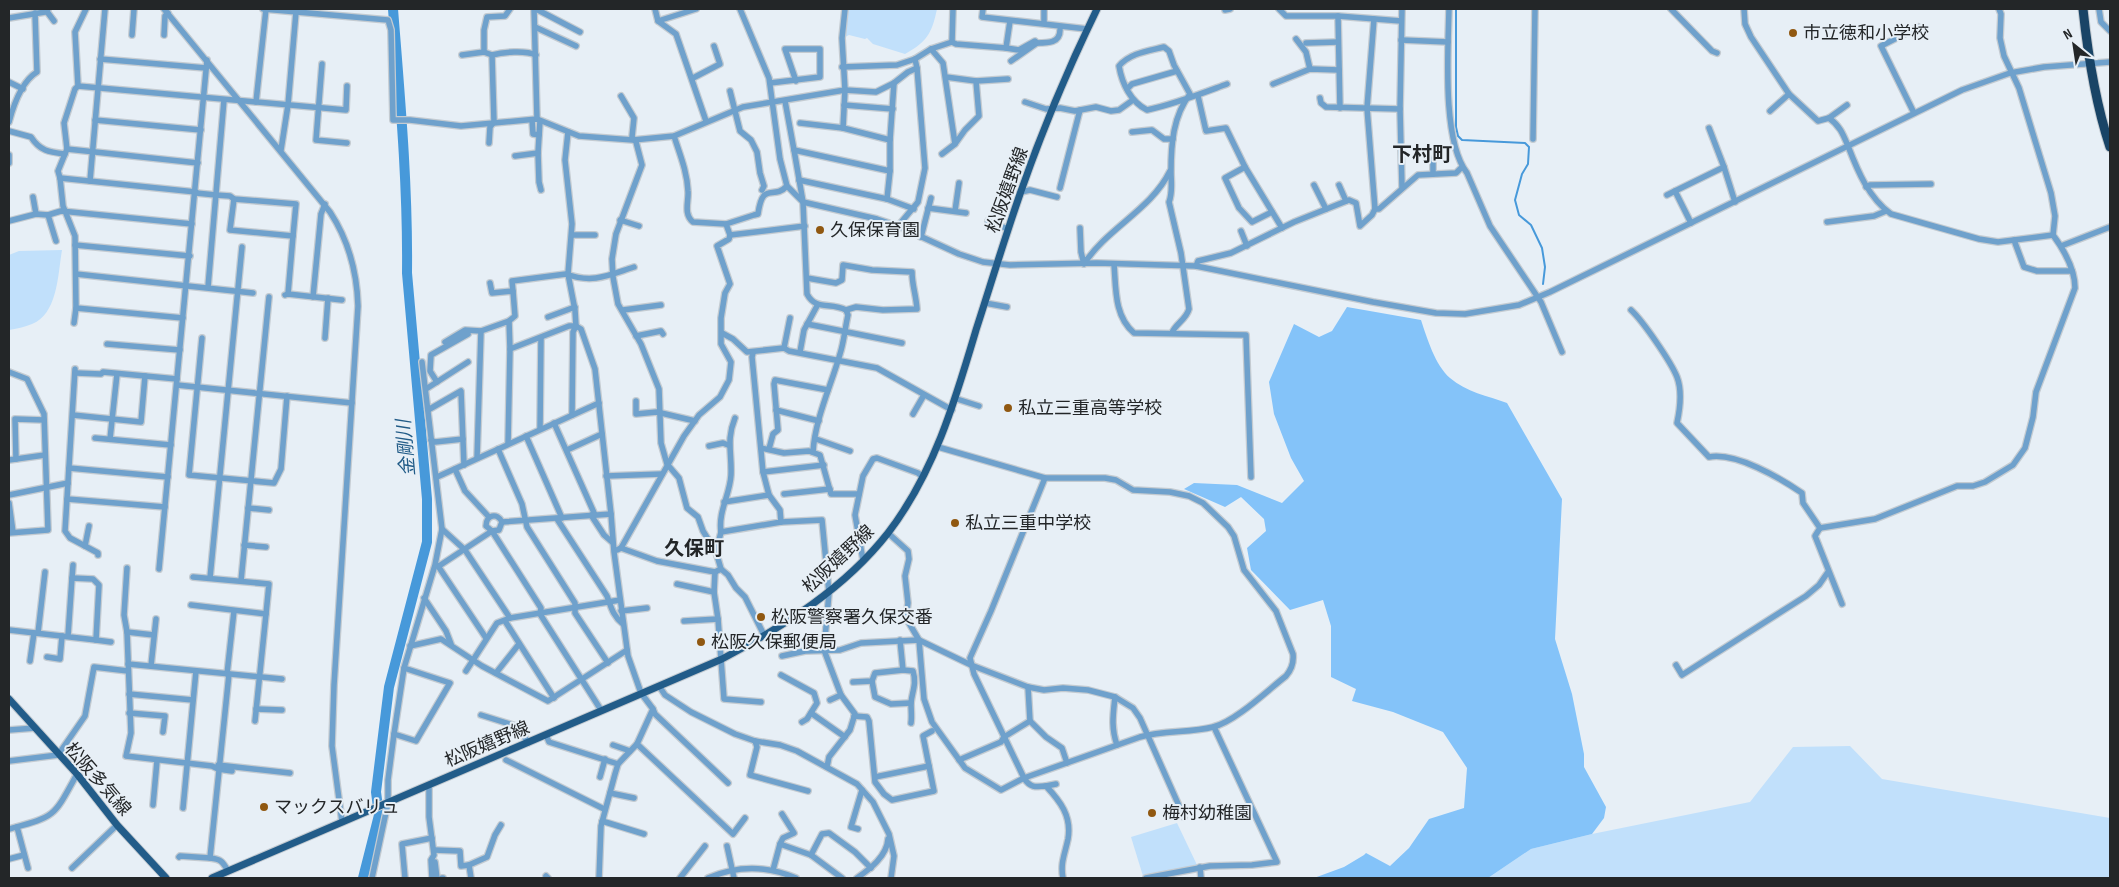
<svg xmlns="http://www.w3.org/2000/svg" width="2119" height="887" font-family="'Sofia Sans Condensed','Noto Sans JP',sans-serif">
<rect width="100%" height="100%" fill="#e7eff6"/>
<!-- green -->
<g fill="#c1e0fb">
<path d="M848 9H937C932 33 927 42 905 54L873 44 867 38 865 39 849 35 845 37Z"/>
<path d="M62 250C58 273 58 314 32 324 25 327 16 329 9 330V255L19 251Z"/>
<polygon points="1850,746 1882,779 2110,818 2110,878 1488,878 1531,849 1592,834 1750,802 1793,747"/>
<polygon points="1177,823 1197,865 1143,876 1131,837"/>
</g>
<!-- forest -->
<path fill="#84c3f9" d="M1347 307 1421 320C1427 338 1435 365 1450 378 1466 392 1488 396 1507 403L1562 499 1555 639 1572 694 1584 754V767L1606 807 1604 818 1592 834 1531 849 1488 878H1314L1344 867 1364 855 1366 853 1390 866 1409 848 1429 819 1464 808 1467 768 1443 732 1393 712 1352 701 1356 689 1331 677V626L1323 600 1290 610 1251 570 1247 548 1266 531 1264 519 1241 497 1225 507 1184 489 1194 483 1237 485 1282 503 1304 481 1291 458 1274 414 1269 382 1294 324 1319 337 1332 331Z"/>
<g fill="none" stroke-linecap="round" stroke-linejoin="round">
<!-- stream -->
<polyline stroke="#4799da" stroke-width="2" points="1456,9 1456,127 1458,136 1462,140 1525,143 1529,147 1528,164 1522,174 1515,200 1519,215 1531,225 1542,248 1545,267 1543,284"/>
<!-- river -->
<path stroke="#4799da" stroke-width="10" d="M363 878 379 815 376 792 389 687 427 542V499L407 273C408 185 400 97 393 9"/>
<!-- minor casing -->
<g stroke="#c4cbd1" stroke-width="8">
<g id="minor">
<polyline points="45,9 54,21"/>
<path d="M164 9 330 212C349 241 357 271 358 306L334 685 332 746 342 822"/>
<polyline points="263,9 388,20 391,30 393,120 410,120 461,126 537,119 579,136 633,140 674,136 743,107 845,90 842,38 845,9"/>
<polyline points="534,9 537,119"/>
<polyline points="536,9 580,32"/>
<polyline points="655,9 658,21 676,34 706,121"/>
<polyline points="740,9 769,78 780,159 787,186 803,202 877,219 898,226 959,254 983,262 1010,265 1097,263 1196,266 1373,302 1436,313 1465,314 1519,305 1550,292 1962,90 2010,73 2044,67 2110,62"/>
<polyline points="983,9 982,17 1087,29"/>
<polyline points="1279,9 1286,16 1338,16 1401,21"/>
<polyline points="1402,9 1400,109 1402,187"/>
<path d="M1449 9C1448 51 1442 141 1467 173L1490 226 1541 302 1562 352"/>
<polyline points="1671,9 1712,51 1717,53"/>
<path d="M1744 9 1745 24 1751 37 1789 94 1818 121 1829 118C1840 126 1843 134 1848 146 1858 172 1869 198 1891 214L1979 239 1998 242 2053 235"/>
<polyline points="2099,9 2101,22 2110,31"/>
<polyline points="1225,10 1230,9"/>
<polyline points="1338,16 1340,108"/>
<polyline points="9,18 45,12 48,9"/>
<polyline points="658,21 696,9"/>
<polyline points="1044,23 1044,9"/>
<polyline points="535,27 576,46"/>
<polyline points="132,35 134,9"/>
<polyline points="164,35 165,16 168,13"/>
<polyline points="1296,39 1306,52 1310,69"/>
<polyline points="1401,40 1448,42"/>
<polyline points="952,42 953,9"/>
<polyline points="1306,43 1338,42"/>
<path d="M1006 48 1019 50 1035 41 1037 43C1048 43 1060 43 1060 30"/>
<polyline points="931,49 943,63 955,144 965,130 979,116 976,81 946,77"/>
<polyline points="484,52 484,30 487,17 505,16 510,9"/>
<polyline points="462,55 484,52 492,55 494,122 490,127 489,143"/>
<path d="M492 55C503 52 525 50 536 55"/>
<polyline points="100,59 206,68"/>
<polyline points="1011,61 1037,43"/>
<polyline points="322,64 316,140 347,143"/>
<polyline points="842,67 897,65 915,59 931,49 952,42 956,44 1006,48 1010,21"/>
<polyline points="693,78 720,64 714,46"/>
<polyline points="976,81 1008,79"/>
<polyline points="9,82 23,89"/>
<polyline points="770,83 820,77 820,49 785,49 796,81"/>
<polyline points="1273,84 1310,69 1339,70"/>
<polyline points="78,86 346,110 347,86"/>
<polyline points="1127,89 1132,84 1177,71"/>
<polyline points="730,91 740,131 751,140 757,152 760,173 764,186 762,190"/>
<polyline points="621,96 634,118 632,137 636,142 642,165 616,234 612,259 613,277 618,304 641,344 659,389 661,443 667,464 679,478 687,508 698,517 703,531 716,552 721,569 728,575 736,588 745,597 765,637"/>
<polyline points="1198,96 1206,131 1226,128 1245,167 1282,228"/>
<polyline points="1320,98 1321,103 1326,107 1400,109"/>
<polyline points="785,101 794,150"/>
<polyline points="256,102 266,9"/>
<polyline points="1025,102 1046,109 1060,108 1075,111 1096,107 1111,111 1119,110 1133,100"/>
<polyline points="844,105 893,109"/>
<polyline points="1770,111 1789,94"/>
<polyline points="1914,113 1881,46 1918,27"/>
<polyline points="1829,118 1847,105"/>
<polyline points="95,120 201,130"/>
<polyline points="532,120 533,134 539,135"/>
<path d="M9 122C13 107 22 81 37 72L35 13"/>
<polyline points="800,123 843,128 845,90 876,92 894,83"/>
<polyline points="843,128 890,140 894,83 908,72 917,68 915,59"/>
<polyline points="1709,128 1724,167"/>
<path d="M9 131 31 137C40 151 49 152 65 154"/>
<polyline points="568,132 565,160 572,224 568,274 575,310 576,326 573,332 572,415"/>
<polyline points="1132,132 1152,130 1164,139 1173,139"/>
<path d="M674 136C680 155 687 171 688 191 689 201 683 214 693 222L726 224 754 215 758 214C763 180 773 201 787 186"/>
<polyline points="1533,139 1535,9"/>
<polyline points="67,149 198,163"/>
<polyline points="281,150 288,105 296,12"/>
<polyline points="538,153 540,121"/>
<polyline points="942,154 955,144"/>
<polyline points="9,155 9,163"/>
<polyline points="515,156 538,153 539,182 541,190"/>
<polyline points="1433,159 1433,174"/>
<polyline points="1245,167 1225,178 1239,208 1252,222 1272,212"/>
<polyline points="60,178 196,192"/>
<polyline points="799,180 887,199 914,209"/>
<polyline points="90,181 105,9"/>
<polyline points="1314,185 1326,209"/>
<polyline points="1339,185 1346,201"/>
<polyline points="1866,187 1870,185 1931,184"/>
<polyline points="1060,188 1080,110"/>
<polyline points="1675,191 1724,167 1735,202"/>
<polyline points="1021,192 1030,190 1057,197"/>
<polyline points="196,193 216,195"/>
<polyline points="216,195 230,196 234,199 296,204 293,236"/>
<polyline points="1667,195 1675,191 1691,223"/>
<polyline points="33,197 36,214"/>
<polyline points="234,199 230,230 293,236 288,294"/>
<polyline points="887,199 890,171"/>
<polyline points="928,208 966,213"/>
<polyline points="1375,209 1379,209 1418,175 1456,173 1462,167"/>
<polyline points="955,211 959,183"/>
<polyline points="48,215 56,241"/>
<polyline points="620,220 639,226"/>
<polyline points="9,221 36,214 48,215 61,211 192,224"/>
<polyline points="988,221 1008,229"/>
<polyline points="1827,222 1874,216 1886,211"/>
<polyline points="898,226 918,202 925,168 917,68"/>
<path d="M1080 228 1081 252 1084 264C1107 228 1151 210 1170 171"/>
<polyline points="1241,231 1247,246"/>
<polyline points="572,235 595,235"/>
<polyline points="730,235 805,226"/>
<polyline points="921,237 931,198"/>
<polyline points="2014,240 2024,267 2037,271 2072,271"/>
<polyline points="75,245 190,256"/>
<polyline points="2061,246 2110,227"/>
<path d="M1114 264C1116 288 1114 316 1134 333L1246 335 1251 477"/>
<polyline points="1196,266 1198,261 1231,253 1294,222 1349,200 1356,203 1360,226 1372,215 1375,209 1367,108 1374,19"/>
<polyline points="76,274 253,293"/>
<path d="M807 278 836 283 842 280 843 265 872 270 912 272C912 285 916 295 917 309L883 310 856 307 846 310"/>
<polyline points="490,283 492,293 513,291 515,316 509,321"/>
<polyline points="208,287 224,100"/>
<path d="M513 291 512 281 566 274C593 284 609 275 634 267"/>
<polyline points="285,295 288,294 342,300"/>
<polyline points="313,297 321,214 325,204"/>
<polyline points="985,303 1007,307"/>
<polyline points="76,308 183,318"/>
<polyline points="623,310 661,305"/>
<path d="M1631 310C1643 321 1671 362 1677 377 1682 390 1680 409 1677 423L1709 457C1736 452 1780 478 1802 493L1803 503 1820 528"/>
<polyline points="548,317 575,307"/>
<polyline points="74,323 76,308 75,236 63,206 60,178 58,171 67,149 64,123 75,89 78,86 75,32 86,9"/>
<polyline points="807,324 902,343"/>
<polyline points="722,333 733,339 747,352 784,348 789,351 877,368 952,410"/>
<path d="M1172 333C1175 324 1186 320 1189 309L1181 253 1169 202C1173 192 1171 182 1171 172 1171 144 1173 116 1190 94L1174 65 1169 51 1164 47C1148 51 1130 53 1119 66 1122 84 1131 102 1147 110 1175 104 1200 94 1227 84"/>
<polyline points="636,336 661,331 663,334"/>
<polyline points="202,338 189,475 274,483 281,469 287,396"/>
<polyline points="325,338 328,298"/>
<polyline points="445,342 465,330 481,331"/>
<polyline points="107,344 180,350"/>
<polyline points="784,348 790,318"/>
<polyline points="800,352 804,330 817,306"/>
<polyline points="75,369 65,531 70,538 98,553 98,555"/>
<polyline points="9,372 27,379 44,414 48,530 9,533"/>
<polyline points="76,373 101,374 103,372 177,379"/>
<polyline points="437,382 430,371 431,355 468,334"/>
<polyline points="177,385 352,403"/>
<polyline points="426,389 468,362"/>
<polyline points="957,399 979,406"/>
<polyline points="636,401 636,414 657,412 695,421"/>
<polyline points="428,410 461,391 464,465"/>
<polyline points="776,410 819,421"/>
<polyline points="913,414 924,395"/>
<polyline points="73,415 141,422 145,376"/>
<path d="M735 418C726 440 732 453 731 475 730 495 718 511 721 532L781 522 780 510 769 495 763 472 752 357 753 353"/>
<polyline points="554,423 595,515"/>
<polyline points="540,429 541,338"/>
<polyline points="526,436 562,518"/>
<polyline points="95,438 171,445"/>
<polyline points="110,439 117,374"/>
<polyline points="816,439 850,451"/>
<polyline points="431,440 435,442 463,439"/>
<polyline points="508,444 510,349 569,326 576,326 581,329 595,369 611,514 614,552 628,656 641,693 653,709 637,744 618,764 615,774 601,826 599,878"/>
<polyline points="709,446 723,443 728,445"/>
<polyline points="761,448 784,453 809,451 820,455 831,494 859,494"/>
<polyline points="498,449 522,504 527,527 575,603 575,613 608,663"/>
<polyline points="769,449 773,434 778,430 774,384 775,380 828,390"/>
<polyline points="567,450 602,434"/>
<path d="M813 452C815 419 831 386 840 354 844 342 845 328 848 315L846 310C830 302 816 311 807 294L803 202 794 150 890 171V140"/>
<polyline points="477,458 481,331 509,321 510,349"/>
<polyline points="16,459 15,419 44,420"/>
<polyline points="9,460 45,455"/>
<polyline points="69,468 168,477"/>
<polyline points="455,469 465,491 489,517"/>
<polyline points="763,472 824,465"/>
<polyline points="606,476 662,474"/>
<polyline points="437,477 599,403"/>
<path d="M1045 478 991 611 970 658 974 674 1024 778C1030 788 1036 787 1046 786 1060 801 1072 816 1068 839 1065 854 1060 863 1063 878"/>
<polyline points="784,494 830,489"/>
<polyline points="9,495 68,483"/>
<polyline points="67,499 165,507"/>
<polyline points="724,502 769,495"/>
<polyline points="9,503 13,532"/>
<polyline points="248,508 269,510"/>
<polyline points="591,515 604,535 612,542"/>
<path d="M557 519 607 596C611 607 613 616 623 624"/>
<polyline points="502,522 611,514"/>
<polyline points="781,522 822,520 829,593 824,650 841,695 855,714 850,730 829,757 827,767"/>
<path d="M1820 528 1875 519 1957 486H1973L1985 482 2013 465 2025 448 2033 417 2036 392 2075 288C2075 269 2064 250 2053 235L2055 216 2051 193 2019 88 2004 56 2000 38 2001 14 1999 9"/>
<polyline points="1820,528 1815,536 1842,604"/>
<polyline points="442,529 465,550 510,618"/>
<polyline points="888,533 908,551 909,559 905,576 908,603 906,618 919,640 971,665 1028,687 1044,690 1063,688 1088,690 1115,697 1133,708 1140,718 1184,817"/>
<polyline points="244,545 266,547"/>
<polyline points="85,546 89,526"/>
<polyline points="621,548 684,436 699,415 720,397 729,380 731,362 721,344 721,318 725,293 730,284 717,246 729,239 730,235 726,224"/>
<polyline points="617,550 621,548 657,561 715,572 721,569"/>
<polyline points="716,552 721,532"/>
<polyline points="863,560 855,515 863,476 873,459 877,458 918,473 923,477"/>
<polyline points="438,566 486,638"/>
<path d="M439 566 492 531 499 530 502 522C497 512 486 515 486 526L492 531 541 608 540 614 601 710"/>
<polyline points="127,568 124,615 127,632 131,733 126,756 212,766 218,769 232,771"/>
<polyline points="159,569 207,60"/>
<polyline points="193,577 269,584 266,614"/>
<polyline points="72,578 73,565"/>
<polyline points="210,578 242,247"/>
<polyline points="241,581 269,297"/>
<polyline points="677,584 714,592"/>
<polyline points="424,598 446,631 451,644"/>
<polyline points="191,605 266,614 255,721"/>
<polyline points="621,611 647,608"/>
<polyline points="718,619 724,699 761,702"/>
<polyline points="505,621 554,698"/>
<polyline points="684,621 718,619 714,592 715,572"/>
<polyline points="9,630 96,640 99,585 93,579 72,578 68,636"/>
<polyline points="127,632 154,635"/>
<polyline points="38,633 45,572"/>
<polyline points="96,640 111,642"/>
<path d="M900 640 903 670 913 671C917 684 912 692 911 703 911 709 912 717 911 723"/>
<polyline points="410,646 441,639 482,666 548,701 627,650"/>
<path d="M782 656 805 651 840 650 861 643 919 640 924 699 932 722 965 768 1001 790 1024 778 1140 737C1164 730 1190 733 1213 727 1235 722 1268 690 1286 676 1292 669 1294 663 1293 654L1276 611 1244 570 1234 536 1228 527 1203 503 1189 496 1170 492 1133 490 1116 480 1105 478H1045L938 447"/>
<polyline points="47,657 60,659 62,636"/>
<polyline points="30,661 34,633"/>
<polyline points="128,664 282,679"/>
<polyline points="1676,665 1682,675 1806,596 1819,585 1828,572"/>
<polyline points="151,666 156,619"/>
<polyline points="466,671 497,623 510,618 620,600"/>
<polyline points="496,673 519,644"/>
<polyline points="227,674 234,611"/>
<polyline points="781,675 814,693 817,703 807,719 802,722"/>
<polyline points="872,681 875,697 891,704 911,703"/>
<polyline points="853,682 872,681 875,673 903,670"/>
<polyline points="659,686 665,695 691,712 735,734 755,741 780,745 797,751 857,784 873,802 889,834 894,856 891,878"/>
<polyline points="129,694 193,700"/>
<path d="M1115 697C1113 715 1111 728 1117 745"/>
<polyline points="830,700 841,695"/>
<polyline points="256,709 282,710"/>
<polyline points="653,709 655,714 728,783"/>
<polyline points="129,713 165,716 163,732"/>
<polyline points="811,713 845,737"/>
<polyline points="481,715 519,727 528,743"/>
<polyline points="854,716 867,717 869,721 875,782 884,794 892,800 934,791 923,736 932,731"/>
<polyline points="1030,721 1046,737 1062,748 1067,763"/>
<polyline points="9,730 35,728"/>
<polyline points="394,734 404,668 435,565 442,529 422,362"/>
<polyline points="546,735 549,742 618,764"/>
<polyline points="755,741 757,747 750,775 808,791"/>
<polyline points="637,744 733,834 745,818"/>
<polyline points="613,745 630,751"/>
<polyline points="506,760 604,809"/>
<polyline points="959,760 1001,742 1004,737 1030,721 1028,687"/>
<polyline points="9,761 58,755 85,716 94,667 128,671"/>
<polyline points="218,765 290,773"/>
<polyline points="600,777 605,759"/>
<polyline points="875,777 929,766"/>
<polyline points="429,786 429,817 434,855 431,860 432,878"/>
<polyline points="1046,786 1056,784"/>
<polyline points="610,793 634,798"/>
<polyline points="153,805 157,761"/>
<polyline points="183,808 196,671"/>
<polyline points="602,821 644,834"/>
<polyline points="17,827 28,868"/>
<path d="M9 829C56 816 53 818 77 774"/>
<polyline points="858,829 851,827 862,790"/>
<polyline points="780,844 783,838 794,833 782,814"/>
<polyline points="727,846 734,878"/>
<polyline points="434,850 460,851 461,866 469,865 487,857 495,835 501,825"/>
<polyline points="811,855 822,834 829,833 855,852 871,868"/>
<polyline points="179,857 180,856 210,858"/>
<polyline points="9,859 24,855"/>
<polyline points="435,862 437,878"/>
<polyline points="469,865 471,878"/>
<polyline points="1200,867 1201,878"/>
<polyline points="72,868 117,825"/>
<polyline points="773,870 780,844 811,855 842,878"/>
<path d="M228 871C223 862 221 859 210 858L229 674"/>
<polyline points="546,876 548,878"/>
<polyline points="372,878 388,803 388,780 394,734 416,741 450,683 404,668"/>
<polyline points="405,878 402,844 432,838"/>
<polyline points="442,878 443,878"/>
<polyline points="680,878 705,846"/>
<path d="M708 878C738 865 766 865 796 878"/>
<path d="M857 878C870 869 887 856 888 839"/>
<polyline points="1146,878 1210,866 1252,865 1277,862 1214,727"/>
</g>
</g>
<!-- major casing -->
<g stroke="#c4cbd1" stroke-width="9">
<g id="major">
<polyline points="9,699 77,774 117,825 166,878"/>
<path d="M212 878 722 659C784 626 844 589 888 533 934 473 955 401 976 330 987 296 997 263 1008 230 1032 155 1063 79 1097 9"/>
</g>
</g>
<!-- highway casing -->
<g stroke="#c4cbd1" stroke-width="11">
<path id="highway" d="M2083 9C2088 56 2095 102 2110 147"/>
</g>
<!-- minor -->
<use href="#minor" stroke="#6fa1cc" stroke-width="5.5"/>
<!-- major -->
<use href="#major" stroke="#225c89" stroke-width="7"/>
<!-- highway -->
<use href="#highway" stroke="#194466" stroke-width="9"/>
</g>
<!-- markers -->
<g fill="#905811" stroke="#e7eff6" stroke-width="2">
<circle cx="1793" cy="33" r="5"/>
<circle cx="820" cy="230" r="5"/>
<circle cx="1008" cy="408" r="5"/>
<circle cx="955" cy="523" r="5"/>
<circle cx="761" cy="617" r="5"/>
<circle cx="701" cy="642" r="5"/>
<circle cx="264" cy="807" r="5"/>
<circle cx="1152" cy="813" r="5"/>
</g>
<g text-anchor="middle" stroke-width="4" stroke-linejoin="round" paint-order="stroke">
<!-- poi labels -->
<g font-size="18" fill="#232628" stroke="#e7eff6" text-anchor="start">
<text x="1803" y="39">市立徳和小学校</text>
<text x="830" y="236">久保保育園</text>
<text x="1018" y="414">私立三重高等学校</text>
<text x="965" y="529">私立三重中学校</text>
<text x="771" y="623">松阪警察署久保交番</text>
<text x="711" y="648">松阪久保郵便局</text>
<text x="274" y="813">マックスバリュ</text>
<text x="1162" y="819">梅村幼稚園</text>
</g>
<!-- street labels -->
<g font-size="18" fill="#232628" stroke="#e7eff6">
<text transform="translate(1007 190) rotate(-70)" y="6">松阪嬉野線</text>
<text transform="translate(838 559) rotate(-43)" y="6">松阪嬉野線</text>
<text transform="translate(487 744) rotate(-23)" y="6">松阪嬉野線</text>
<text transform="translate(98 779) rotate(49)" y="6">松阪多気線</text>
</g>
<!-- water labels -->
<g font-size="19" font-style="italic" fill="#215b87" stroke="#e7eff6">
<text transform="translate(405 448) rotate(-95)" y="7">金剛川</text>
</g>
<!-- quarter labels -->
<g font-size="20" font-weight="bold" fill="#232628" stroke="#e7eff6">
<text x="1422" y="161">下村町</text>
<text x="694" y="555">久保町</text>
</g>
</g>
<!-- border -->
<rect width="2119" height="887" fill="none" stroke="#232628" stroke-width="20"/>
<!-- north arrow -->
<g transform="translate(2074 45) rotate(330)" stroke="#e7eff6" stroke-width="4" paint-order="stroke">
<path d="M0-4L9 19L0 12L-9 19Z" fill="#232628"/>
<text y="-8" font-size="14" font-weight="bold" text-anchor="middle" fill="#232628">N</text>
</g>
</svg>
